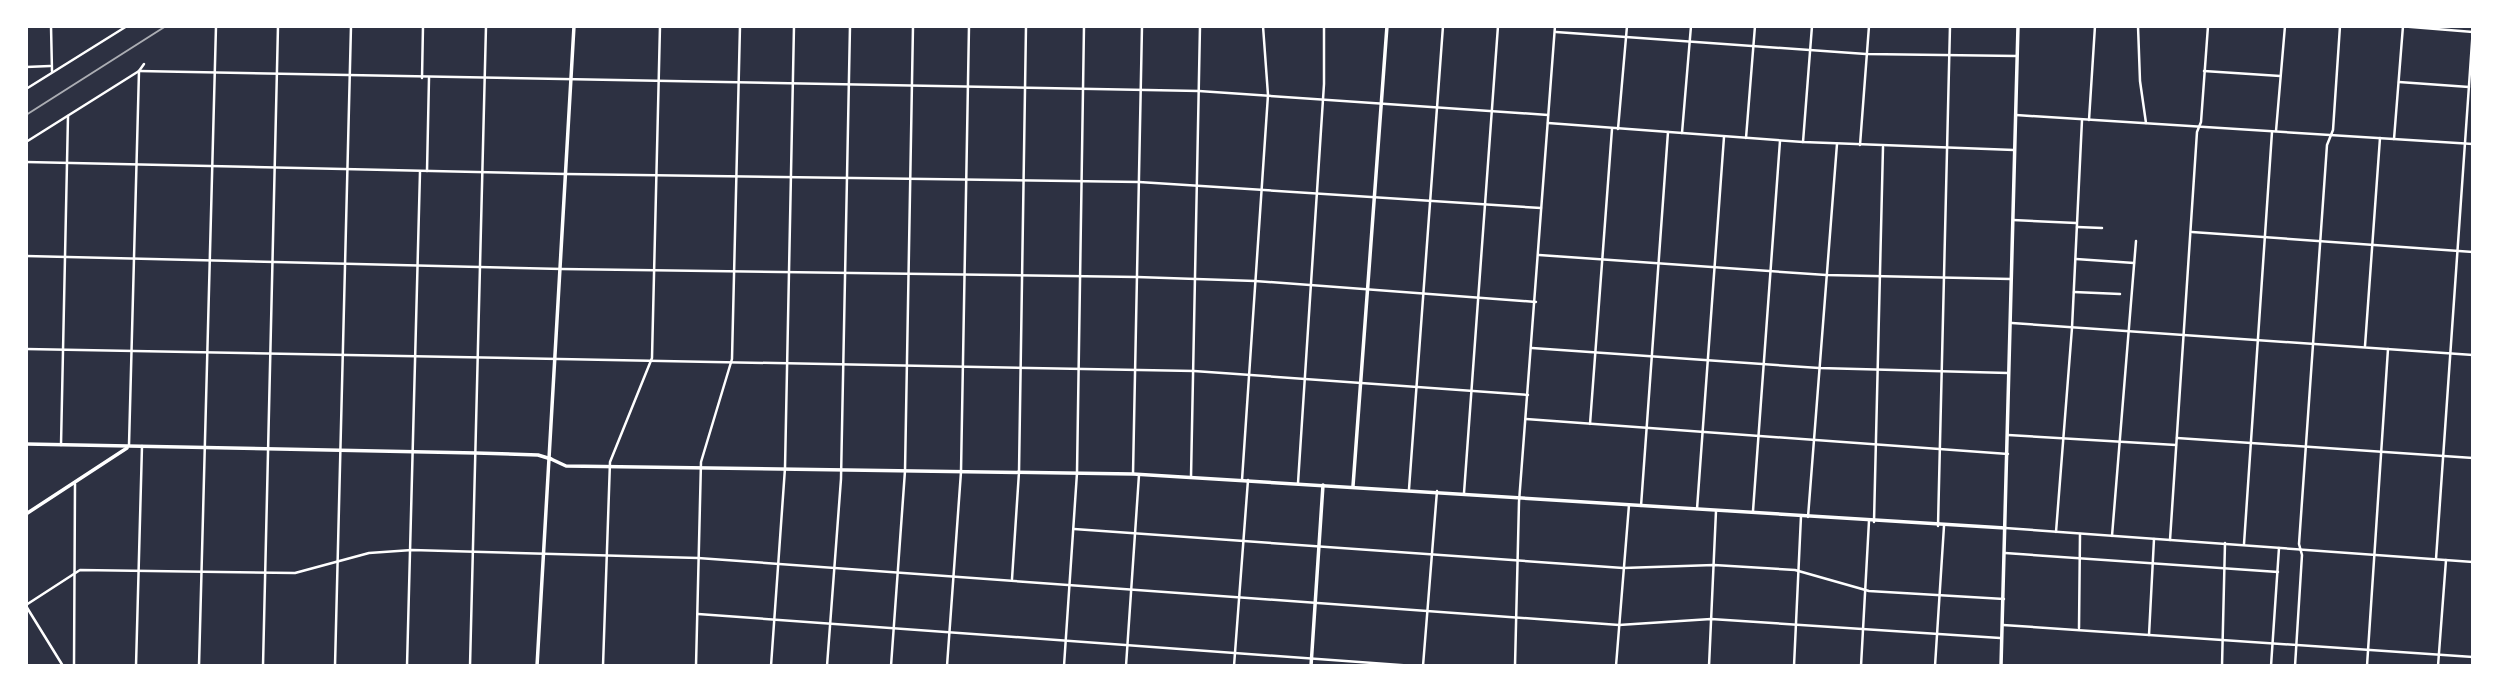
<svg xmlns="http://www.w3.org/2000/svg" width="2499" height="692" font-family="Cabin,sans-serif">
<rect width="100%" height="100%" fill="#2d3142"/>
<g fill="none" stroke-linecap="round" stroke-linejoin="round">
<!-- minor -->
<g stroke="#fff" stroke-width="2.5">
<polyline points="51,26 52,71"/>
<polyline points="2138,26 2140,81 2146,123"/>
<polyline points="2399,26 2473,32"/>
<polyline points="1556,32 1866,54 2017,56"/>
<polyline points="26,67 50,66"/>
<polyline points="139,71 1199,91 1548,115"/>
<polyline points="2204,71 2280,76"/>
<polyline points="422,78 423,26"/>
<polyline points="2399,82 2469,87"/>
<polyline points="26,89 127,26"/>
<polyline points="2016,115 2473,144"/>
<polyline points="2089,120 2095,26"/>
<polyline points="1548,123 1803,142 2014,150"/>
<polyline points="1618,129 1627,26"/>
<polyline points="2276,131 2285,26"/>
<polyline points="1682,133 1691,26"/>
<polyline points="1746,138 1755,26"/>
<polyline points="2394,139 2403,26"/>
<polyline points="26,142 139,71 144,64"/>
<polyline points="1803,142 1812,26"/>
<polyline points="1860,145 1869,26"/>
<polyline points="26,162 566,174 1139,182 1541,208"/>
<polyline points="427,171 429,78"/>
<polyline points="2013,220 2076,223"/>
<polyline points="2077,227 2102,228"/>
<polyline points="2192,232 2473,252"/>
<polyline points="1539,255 1826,275 2011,279"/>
<polyline points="26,256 562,269 1137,277 1255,281 1536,302"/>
<polyline points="2076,259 2134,263"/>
<polyline points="2074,292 2120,294"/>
<polyline points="2012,323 2473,355"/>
<polyline points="2365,346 2380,138"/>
<polyline points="1532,348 1819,368 2008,373"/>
<polyline points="26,349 1194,371 1528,395"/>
<polyline points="1526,419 2008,454"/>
<polyline points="1590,424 1612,129"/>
<polyline points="2008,435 2176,445"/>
<polyline points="2177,438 2473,458"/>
<polyline points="61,445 68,116"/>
<polyline points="129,445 139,71"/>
<polyline points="1133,474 1142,26"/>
<polyline points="1191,477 1200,26"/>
<polyline points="1242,480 1268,95 1263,26"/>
<polyline points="1298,483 1324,84 1324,26"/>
<polyline points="1409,489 1443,26"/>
<polyline points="1464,493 1498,26"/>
<polyline points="1641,506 1668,132"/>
<polyline points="1697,509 1724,137"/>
<polyline points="1753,511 1780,141"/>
<polyline points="1808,517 1837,144"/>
<polyline points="1874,522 1883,147"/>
<polyline points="1938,526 1950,26"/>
<polyline points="2005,528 2473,562"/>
<polyline points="1074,529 1623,568 1714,565 1795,570 1869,591 2004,599"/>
<polyline points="2056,532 2072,328 2082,120"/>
<polyline points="2112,536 2136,241"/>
<polyline points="2170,540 2197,132 2201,122 2208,26"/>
<polyline points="2244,544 2272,132"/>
<polyline points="2005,553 2278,572"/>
<polyline points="2436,559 2473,28"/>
<polyline points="1012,579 1019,472 1026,26"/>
<polyline points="26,605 80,570 295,573 369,553 412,550 698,558 1619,625 1711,619 2000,638"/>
<polyline points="26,606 63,666"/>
<polyline points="698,614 1414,666"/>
<polyline points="2003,625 2473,657"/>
<polyline points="2079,628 2080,534"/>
<polyline points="2149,635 2154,539"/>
<polyline points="74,666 75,484"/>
<polyline points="136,666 142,446"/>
<polyline points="199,666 216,26"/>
<polyline points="263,666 278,26"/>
<polyline points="335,666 351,26"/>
<polyline points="407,666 420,172"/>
<polyline points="470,666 486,26"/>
<polyline points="603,666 610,462 652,358 660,26"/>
<polyline points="696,666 701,462 732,359 740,26"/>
<polyline points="771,666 785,468 794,26"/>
<polyline points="827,666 841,479 850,26"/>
<polyline points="891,666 905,471 913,26"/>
<polyline points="947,666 961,472 969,26"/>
<polyline points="1064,666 1077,473 1084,26"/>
<polyline points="1126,666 1139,475"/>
<polyline points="1234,666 1248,480"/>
<polyline points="1423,666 1437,491"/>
<polyline points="1515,666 1519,502 1555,26"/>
<polyline points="1616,666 1629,505"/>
<polyline points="1709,666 1716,511"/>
<polyline points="1794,666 1801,516"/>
<polyline points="1861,666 1869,521"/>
<polyline points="1935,666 1944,526"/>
<polyline points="2222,666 2225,543"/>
<polyline points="2271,666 2279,548"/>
<polyline points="2295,666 2302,555 2299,544 2327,145 2333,130 2340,26"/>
<polyline points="2367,666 2388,349"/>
<polyline points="2438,666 2446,560"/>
</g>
<!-- tertiary -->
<g stroke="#fff" stroke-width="3.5">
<polyline points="551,459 566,466 1133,474 2005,528"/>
<polyline points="1353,486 1387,26"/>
<polyline points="1311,666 1323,485"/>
</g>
<!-- secondary -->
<g stroke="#fff" stroke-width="3.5">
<polyline points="26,444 476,453 538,455 551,459"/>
<polyline points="26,514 127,448"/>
<polyline points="537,666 574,26"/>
<polyline points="2001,666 2018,26"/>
</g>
<!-- rail -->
<polyline stroke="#abadb3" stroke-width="2" points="26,115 166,26"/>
</g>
<!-- border -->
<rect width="2499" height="692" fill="none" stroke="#ffffff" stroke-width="56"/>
</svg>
